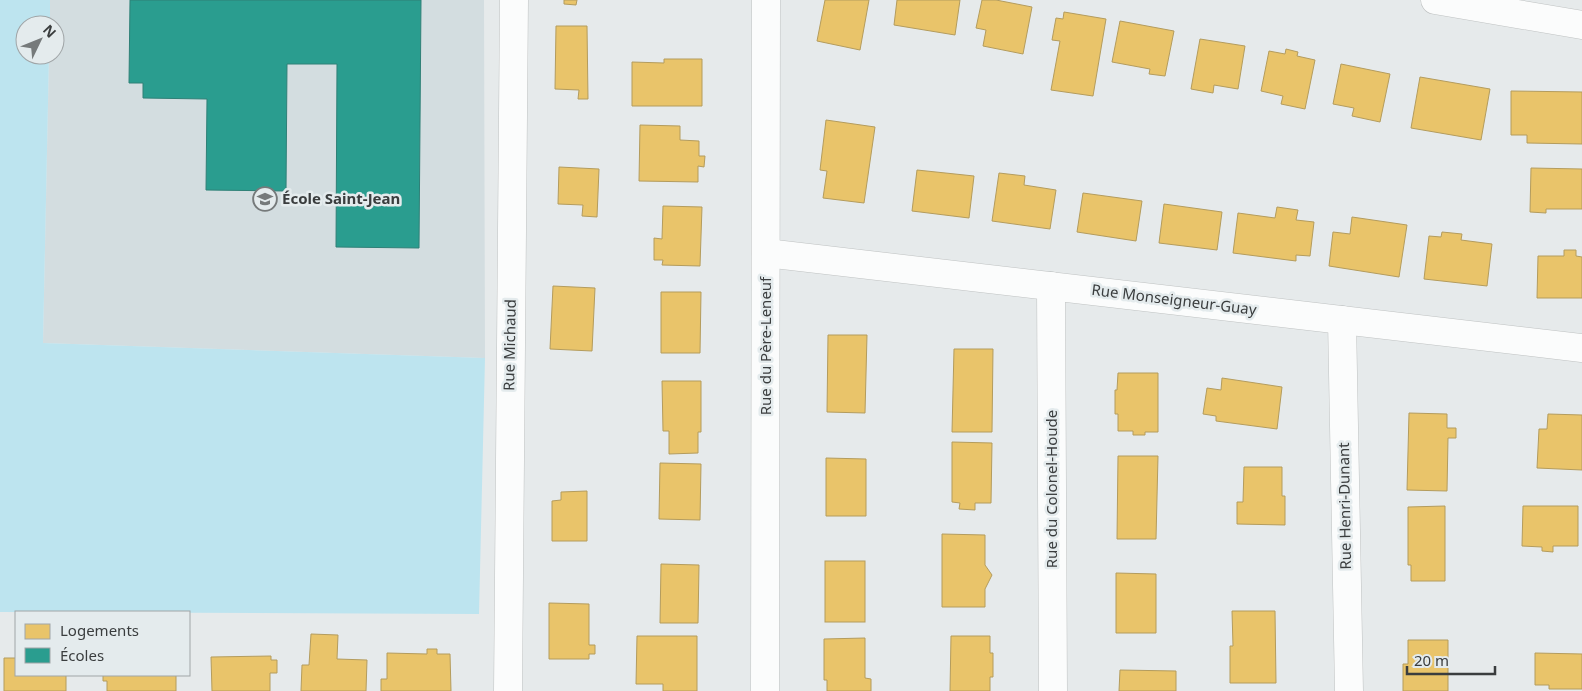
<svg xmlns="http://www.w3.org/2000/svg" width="1582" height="691" font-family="'Noto Sans',sans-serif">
<rect width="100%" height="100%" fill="#e6eaeb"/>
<!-- built -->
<polygon fill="#d3dde0" points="50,0 484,0 485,358 43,343 49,55 55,55 55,25 50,25"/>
<!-- green -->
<polygon fill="#bde4ef" points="0,0 50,0 50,25 25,25 25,55 49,55 43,343 485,358 479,614 0,612"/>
<!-- homes -->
<g fill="#e9c46a" stroke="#b49c5d">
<polygon points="564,0 577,0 576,5 564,4"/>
<polygon points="825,0 869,0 860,50 817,41"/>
<polygon points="897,0 960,0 955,35 894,25"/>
<polygon points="982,0 996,0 1032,7 1023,54 983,46 986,30 976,28"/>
<polygon points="1064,12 1106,19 1093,96 1051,90 1060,41 1052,40 1056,18 1063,19"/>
<polygon points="1120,21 1174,31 1165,76 1149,74 1150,69 1112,62"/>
<polygon points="556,26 587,26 588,99 578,99 579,90 555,89"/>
<polygon points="1200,39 1245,46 1238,89 1214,85 1213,93 1191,89"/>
<polygon points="1286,49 1298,52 1297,56 1315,60 1305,109 1281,104 1283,96 1261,91 1269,51 1285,54"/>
<polygon points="664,59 702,59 702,106 632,106 632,62 664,63"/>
<polygon points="1341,64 1390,74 1380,122 1352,116 1354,108 1333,104"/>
<polygon points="1420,77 1490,89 1481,140 1411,128"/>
<polygon points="1511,91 1582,92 1582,144 1527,143 1527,135 1511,135"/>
<polygon points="826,120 875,127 864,203 823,198 827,171 820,170"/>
<polygon points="640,125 680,126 680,140 699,141 699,156 705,156 704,167 698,166 698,182 639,181"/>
<polygon points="559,167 599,169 597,217 582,216 583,205 558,204"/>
<polygon points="1531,168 1582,169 1582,209 1546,209 1546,213 1530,212"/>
<polygon points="917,170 974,176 969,218 912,211"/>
<polygon points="999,173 1025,176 1024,185 1056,190 1050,229 992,221"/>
<polygon points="1083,193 1142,201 1136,241 1077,232"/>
<polygon points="1164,204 1222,212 1217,250 1159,243"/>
<polygon points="663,206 702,207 700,266 662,265 663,260 654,260 654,238 662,239"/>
<polygon points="1277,207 1298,210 1296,220 1314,222 1310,256 1296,255 1296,261 1233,253 1238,213 1275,218"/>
<polygon points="1352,217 1407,225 1399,277 1329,266 1333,232 1350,234"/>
<polygon points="1442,232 1462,234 1461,240 1492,244 1487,286 1424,279 1429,236 1441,237"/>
<polygon points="1564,250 1576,250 1576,256 1582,257 1582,298 1537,298 1538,256 1564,256"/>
<polygon points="553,286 595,288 592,351 550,349"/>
<polygon points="661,292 701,292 700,353 661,353"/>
<polygon points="828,335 867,335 865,413 827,412"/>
<polygon points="954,349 993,349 992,432 952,432"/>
<polygon points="1118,373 1158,373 1158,432 1145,432 1145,435 1133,435 1133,431 1118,431 1118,414 1115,414 1115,390 1117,390"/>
<polygon points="1222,378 1282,387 1277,429 1216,421 1216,416 1203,414 1207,388 1221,390"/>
<polygon points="662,381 701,381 701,432 698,432 698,453 669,454 669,431 663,431"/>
<polygon points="1409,413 1447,414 1447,428 1456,428 1456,438 1448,438 1447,491 1407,490"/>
<polygon points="1548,414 1582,415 1582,470 1537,468 1539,429 1547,429"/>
<polygon points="952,442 992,443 991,503 975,503 975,510 959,509 960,503 952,502"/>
<polygon points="1118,456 1158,456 1156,539 1117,539"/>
<polygon points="826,458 866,459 866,516 826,516"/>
<polygon points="660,463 701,464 700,520 659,519"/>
<polygon points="1244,467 1282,467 1282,496 1285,496 1285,525 1237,524 1237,502 1243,502"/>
<polygon points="587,491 587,541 552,541 552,501 561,500 561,492"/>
<polygon points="1445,506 1445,581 1411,581 1411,565 1408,565 1408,507"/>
<polygon points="1523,506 1578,506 1578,546 1553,546 1553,552 1542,551 1542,547 1522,546"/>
<polygon points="942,534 985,535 985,565 992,575 985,589 985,607 942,607"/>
<rect x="825" y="561" width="40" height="61"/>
<polygon points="661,564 699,565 698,623 660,623"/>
<polygon points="1116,573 1156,574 1156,633 1116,633"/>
<polygon points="549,603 589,604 589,645 595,645 595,654 589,654 589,659 549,659"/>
<polygon points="1232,611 1275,611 1276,683 1230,683 1230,646 1233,646"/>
<polygon points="311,634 338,635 337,659 367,660 366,691 301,691 302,665 309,665"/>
<polygon points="637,636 697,636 697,691 663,691 663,684 636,684"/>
<polygon points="951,636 990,636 990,653 993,653 993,677 990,677 990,691 950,691"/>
<polygon points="865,638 865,678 871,679 871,691 827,691 827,680 824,680 824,639"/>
<polygon points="1408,640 1448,640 1448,691 1403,691 1403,664 1408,664"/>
<polygon points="427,649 437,649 437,654 450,654 451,691 381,691 381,679 387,679 387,653 427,654"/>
<polygon points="1535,653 1582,654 1582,689 1549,689 1549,685 1535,685"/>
<polygon points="271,656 271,660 277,660 277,673 270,673 270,691 212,691 211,657"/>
<polygon points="4,658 16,658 16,675 66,675 66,691 4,691"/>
<polygon points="1120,670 1176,671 1176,691 1119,691"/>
<polygon points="103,675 176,675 176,691 107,691 107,681 103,681"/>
</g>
<!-- schools -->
<polygon fill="#2a9d8f" stroke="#2f8077" points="130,0 421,0 419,248 336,247 337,64 287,64 286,191 206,190 207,99 143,98 143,83 129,83"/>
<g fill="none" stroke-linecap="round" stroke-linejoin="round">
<!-- minor casing -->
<g stroke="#bfc2c2" stroke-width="29">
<g id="minor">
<polyline points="1435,0 1582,25"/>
<polyline points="766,253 1582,348"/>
<polyline points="1051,286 1053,691"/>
<polyline points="1342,320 1349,691"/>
<polyline points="508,691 514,0"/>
<polyline points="765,691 766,0"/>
</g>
</g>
<!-- minor -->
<use href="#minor" stroke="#fbfcfc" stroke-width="28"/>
</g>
<!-- icons -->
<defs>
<g id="school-ring" transform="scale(1.25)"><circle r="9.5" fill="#e4ebed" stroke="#767a7b" stroke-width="1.5"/><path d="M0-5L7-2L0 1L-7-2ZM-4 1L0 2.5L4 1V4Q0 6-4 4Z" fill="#767a7b"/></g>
</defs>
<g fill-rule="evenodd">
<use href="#school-ring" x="265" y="199"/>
</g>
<g text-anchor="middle" stroke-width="5" stroke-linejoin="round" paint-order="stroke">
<!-- poi labels -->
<g font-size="15" font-weight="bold" fill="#3a3d3e" stroke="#e4ebed" text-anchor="start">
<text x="282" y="204">École Saint-Jean</text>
</g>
<!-- street labels -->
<g font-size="15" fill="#3a3d3e" stroke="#e4ebed">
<text transform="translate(1174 300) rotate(7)" y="5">Rue Monseigneur-Guay</text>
<text transform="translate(510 345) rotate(-89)" y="5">Rue Michaud</text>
<text transform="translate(766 346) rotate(-90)" y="5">Rue du Père-Leneuf</text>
<text transform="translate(1052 489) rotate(-90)" y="5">Rue du Colonel-Houde</text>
<text transform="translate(1345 506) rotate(-91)" y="5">Rue Henri-Dunant</text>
</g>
</g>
<!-- legend -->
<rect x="15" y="611" width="175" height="65" fill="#e4ebed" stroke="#a0a5a7"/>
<rect x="25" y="624" width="25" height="15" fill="#e9c46a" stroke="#a0a5a7"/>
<text x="60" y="636" font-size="15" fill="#3a3d3e">Logements</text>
<rect x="25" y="648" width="25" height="15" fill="#2a9d8f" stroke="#a0a5a7"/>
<text x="60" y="661" font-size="15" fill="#3a3d3e">Écoles</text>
<!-- north arrow -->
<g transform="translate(40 40) rotate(47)"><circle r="24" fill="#e4ebed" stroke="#a0a5a7"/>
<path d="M0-4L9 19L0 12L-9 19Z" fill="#767a7b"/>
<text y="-8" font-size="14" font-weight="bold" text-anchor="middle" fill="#3a3d3e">N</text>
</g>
<!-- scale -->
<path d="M1407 666v8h88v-8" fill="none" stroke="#3a3d3e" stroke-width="2.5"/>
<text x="1414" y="666" font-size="15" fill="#3a3d3e" stroke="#e4ebed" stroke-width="4" paint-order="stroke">20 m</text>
</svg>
